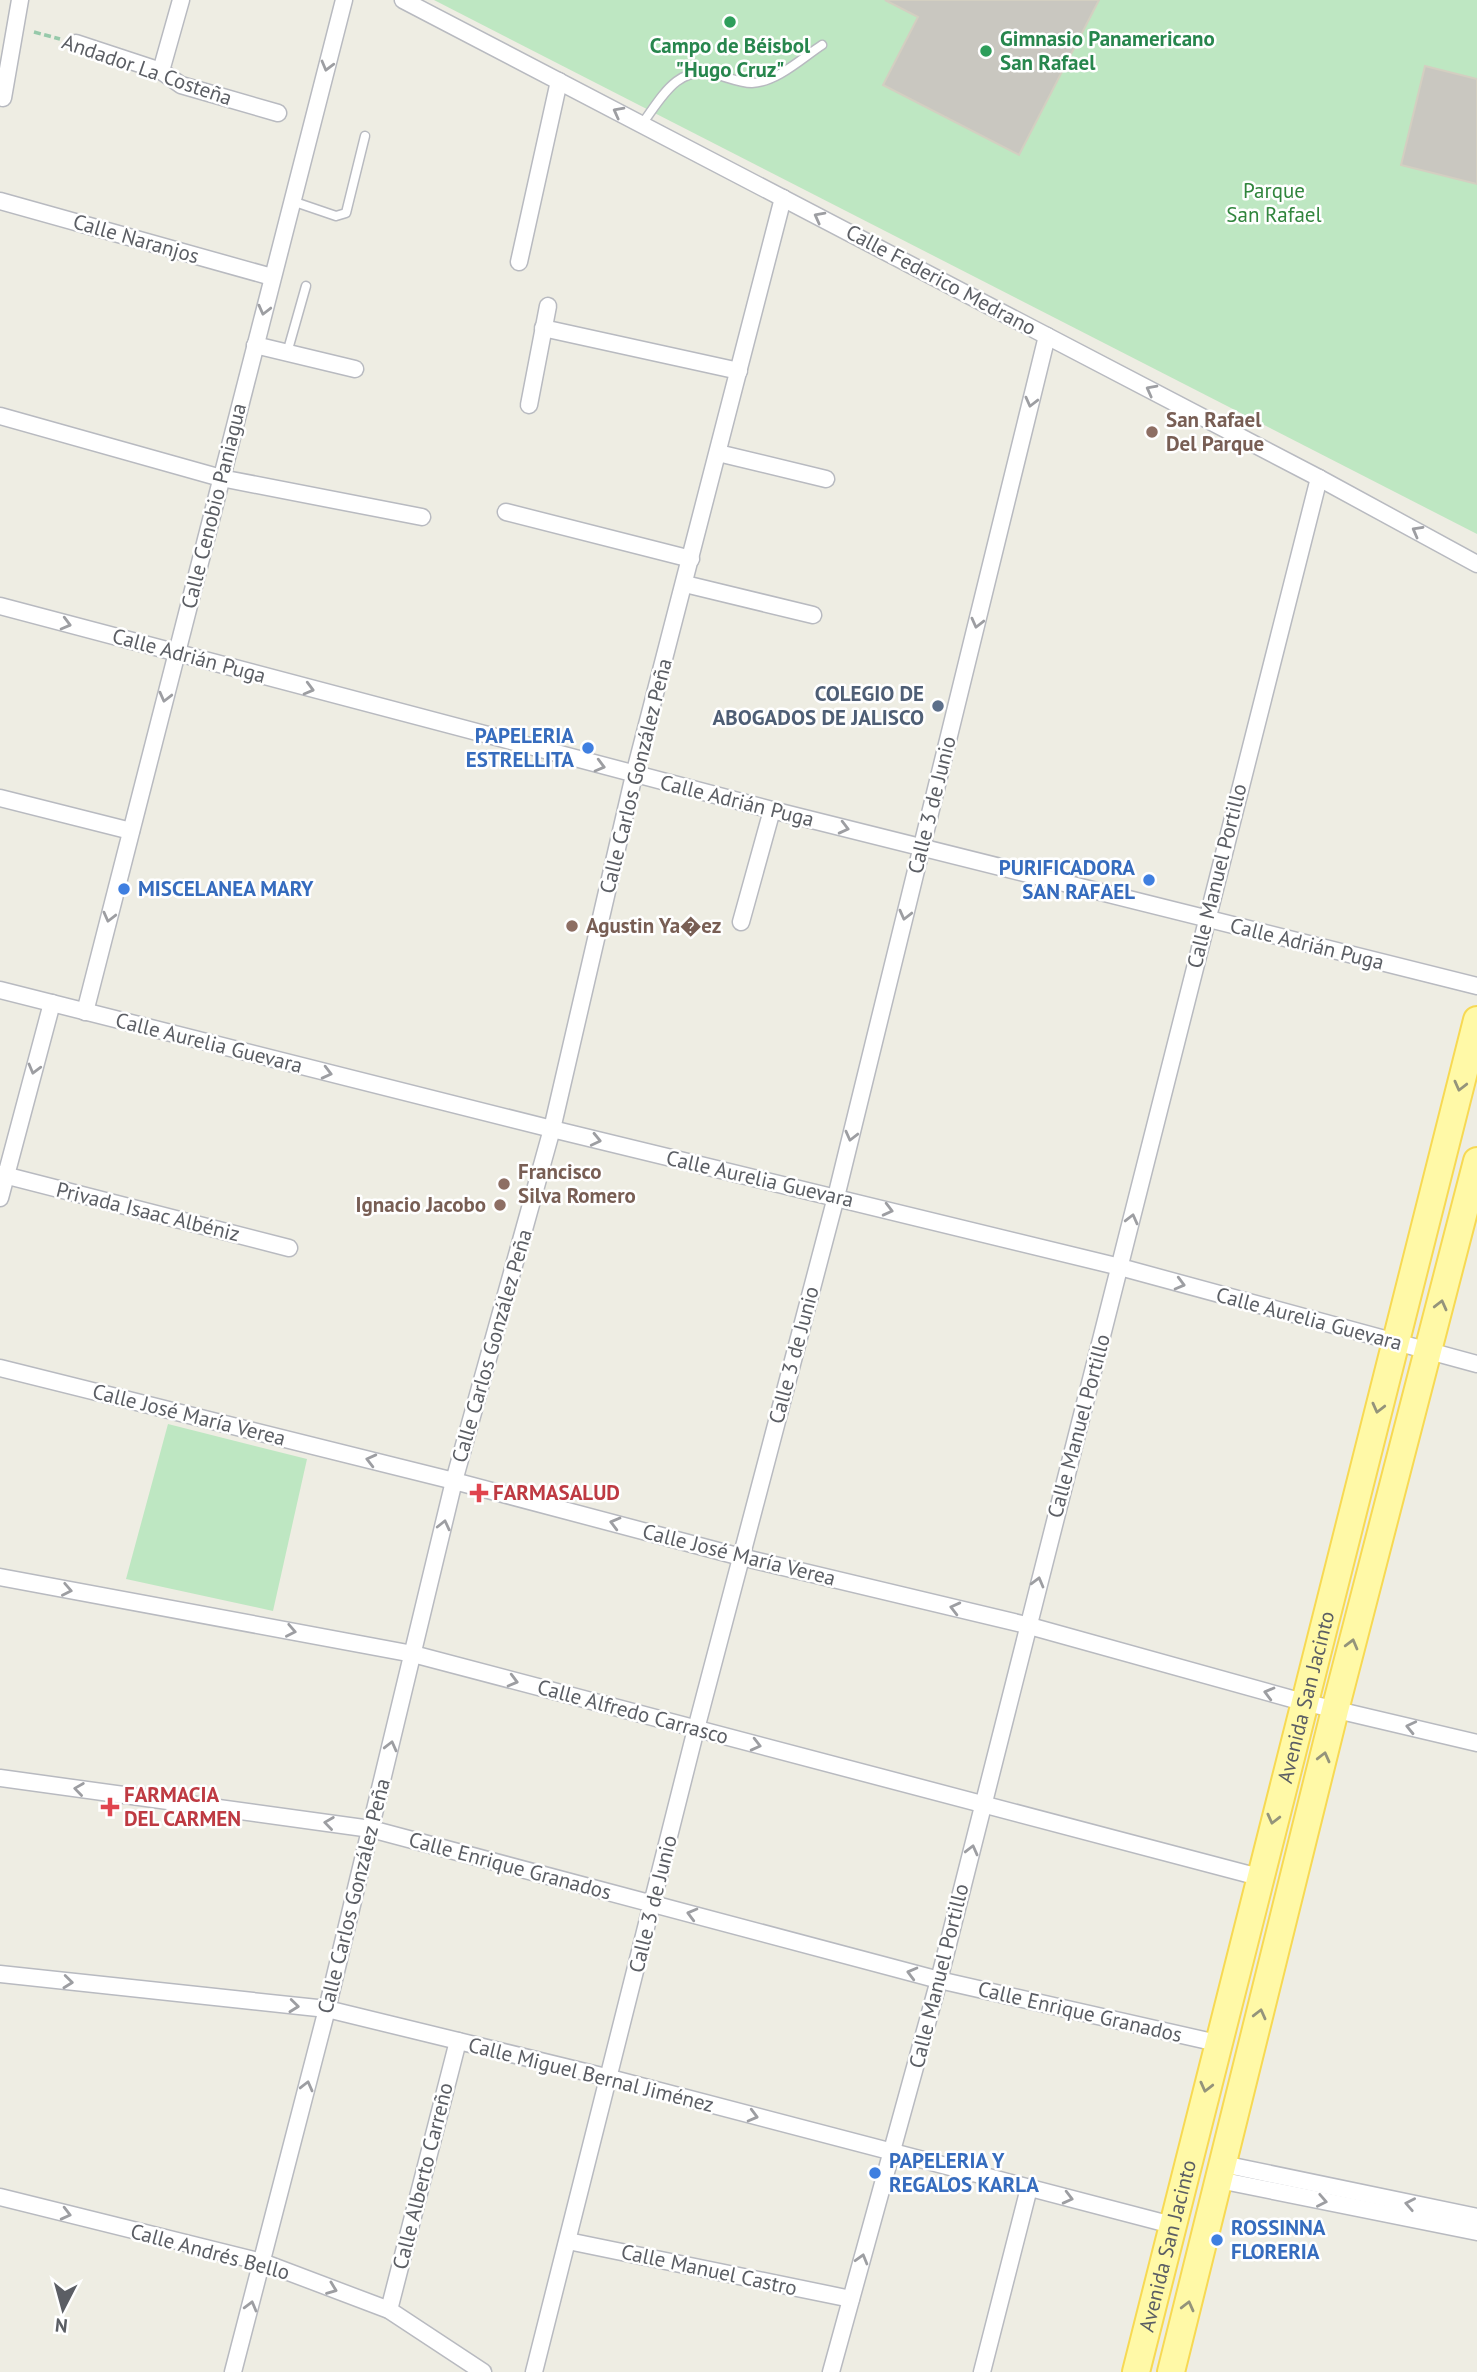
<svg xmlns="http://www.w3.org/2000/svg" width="1477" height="2372" font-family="'PT Sans',sans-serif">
<rect width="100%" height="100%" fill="#eeede3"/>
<!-- green -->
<g fill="#bee7c2">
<polygon points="434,0 1477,0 1477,534"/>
<polygon points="168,1424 307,1459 273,1611 126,1579"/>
</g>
<!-- building -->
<g fill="#c9c7c0" stroke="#d3cfc1" stroke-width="2">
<polygon points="885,0 1099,0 1019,155 883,85 918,17"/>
<polygon points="1425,66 1477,79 1477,184 1401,165"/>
</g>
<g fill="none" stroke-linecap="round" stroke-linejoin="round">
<!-- lane casing -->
<g stroke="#b8bac0" stroke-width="11">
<g id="lane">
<path d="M642 124C662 97 677 65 715 74 726 77 741 83 752 83 777 82 802 58 822 45"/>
<polyline points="292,201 336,216 346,213 365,136"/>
<polyline points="287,353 306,286"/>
</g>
</g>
<!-- street casing -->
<g stroke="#b8bac0" stroke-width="19">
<g id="street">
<polyline points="403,0 1319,478 1477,564"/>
<polyline points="76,43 161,71 181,85 278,113"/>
<polyline points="161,71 181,0"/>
<polyline points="3,98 20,0"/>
<polyline points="0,201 272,277"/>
<polyline points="519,262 559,81"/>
<polyline points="543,328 739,371"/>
<polyline points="255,345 355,369"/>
<polyline points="529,405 548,306"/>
<polyline points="0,416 221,478 422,517"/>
<polyline points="718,453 826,479"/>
<polyline points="506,512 691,559"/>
<polyline points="685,584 813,615"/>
<polyline points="0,606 772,810 1477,986"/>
<polyline points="0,798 131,831"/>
<polyline points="741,922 772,810"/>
<polyline points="0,990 552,1129 1120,1267 1477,1364"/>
<polyline points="85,1012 344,0"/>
<polyline points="0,1174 289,1248"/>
<polyline points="0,1198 52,1003"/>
<polyline points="0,1368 454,1481 741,1557 1026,1625 1303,1702 1477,1743"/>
<polyline points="0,1577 413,1654 1259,1877"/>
<polyline points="0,1778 371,1829 939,1980 1217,2043"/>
<polyline points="0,1974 327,2009 610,2078 1172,2225"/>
<polyline points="1223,2164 1477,2217"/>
<polyline points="1219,2180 1477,2232"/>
<polyline points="0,2197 262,2262 389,2310 483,2372"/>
<polyline points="568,2241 851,2299"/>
<polyline points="389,2310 458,2041"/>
<polyline points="233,2372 327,2009 454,1481 552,1129 634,775 783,198"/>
<polyline points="534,2372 696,1729 836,1197 1047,336"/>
<polyline points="831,2372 939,1980 1319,478"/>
<polyline points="982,2372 1029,2188"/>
</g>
</g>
<!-- primary casing -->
<g stroke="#f7d953" stroke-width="30">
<g id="primary">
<path id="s1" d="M1136 2372 1477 1020"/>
<polyline points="1171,2372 1335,1710 1477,1161"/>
</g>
</g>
<!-- path -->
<polyline stroke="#96c9aa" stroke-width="3.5" stroke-dasharray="7 3.5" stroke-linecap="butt" points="34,32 60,39"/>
<!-- lane -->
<use href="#lane" stroke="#fff" stroke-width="8"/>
<!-- street -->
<use href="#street" stroke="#fff" stroke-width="16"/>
<!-- primary -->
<use href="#primary" stroke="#fff9a7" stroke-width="26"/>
</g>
<!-- one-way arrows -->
<defs><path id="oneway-chevron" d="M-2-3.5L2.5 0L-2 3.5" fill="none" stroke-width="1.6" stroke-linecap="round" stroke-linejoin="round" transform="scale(1.75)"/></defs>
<g stroke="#9d9ea2">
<use href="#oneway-chevron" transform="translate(327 66) rotate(105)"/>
<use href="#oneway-chevron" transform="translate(618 112) rotate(-152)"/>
<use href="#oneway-chevron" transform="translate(819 217) rotate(-152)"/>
<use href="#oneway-chevron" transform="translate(264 310) rotate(104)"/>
<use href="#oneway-chevron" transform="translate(1151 390) rotate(-152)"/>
<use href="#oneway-chevron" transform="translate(1031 402) rotate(104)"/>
<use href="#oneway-chevron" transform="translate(1417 531) rotate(-151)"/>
<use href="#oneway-chevron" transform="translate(977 623) rotate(104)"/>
<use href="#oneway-chevron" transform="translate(66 624) rotate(15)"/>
<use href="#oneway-chevron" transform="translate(309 689) rotate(15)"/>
<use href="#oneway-chevron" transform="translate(165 697) rotate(104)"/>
<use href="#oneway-chevron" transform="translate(600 766) rotate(15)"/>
<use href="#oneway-chevron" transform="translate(844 828) rotate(14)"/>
<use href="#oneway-chevron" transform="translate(905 915) rotate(104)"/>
<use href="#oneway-chevron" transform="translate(109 917) rotate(104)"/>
<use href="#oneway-chevron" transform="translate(34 1069) rotate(105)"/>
<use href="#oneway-chevron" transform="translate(327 1073) rotate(14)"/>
<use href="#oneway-chevron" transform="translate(851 1136) rotate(104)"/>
<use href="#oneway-chevron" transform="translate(596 1140) rotate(13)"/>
<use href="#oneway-chevron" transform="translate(888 1210) rotate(14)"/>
<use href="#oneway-chevron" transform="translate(1132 1219) rotate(-76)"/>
<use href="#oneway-chevron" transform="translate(1180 1284) rotate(15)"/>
<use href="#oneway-chevron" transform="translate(371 1460) rotate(-166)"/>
<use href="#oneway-chevron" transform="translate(615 1523) rotate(-165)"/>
<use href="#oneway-chevron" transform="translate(444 1525) rotate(-77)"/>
<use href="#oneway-chevron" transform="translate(1038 1582) rotate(-75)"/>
<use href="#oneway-chevron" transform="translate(67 1590) rotate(11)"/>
<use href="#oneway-chevron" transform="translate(955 1608) rotate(-166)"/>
<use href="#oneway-chevron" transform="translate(291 1631) rotate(11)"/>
<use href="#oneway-chevron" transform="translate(513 1681) rotate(15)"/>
<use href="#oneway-chevron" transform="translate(1269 1693) rotate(-165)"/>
<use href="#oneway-chevron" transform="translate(1411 1727) rotate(-167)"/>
<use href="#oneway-chevron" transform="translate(756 1745) rotate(14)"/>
<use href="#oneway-chevron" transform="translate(391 1746) rotate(-76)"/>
<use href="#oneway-chevron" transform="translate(79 1789) rotate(-172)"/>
<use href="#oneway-chevron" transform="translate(329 1823) rotate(-172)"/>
<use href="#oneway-chevron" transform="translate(972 1850) rotate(-76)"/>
<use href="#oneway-chevron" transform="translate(692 1914) rotate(-165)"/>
<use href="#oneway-chevron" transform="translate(912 1973) rotate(-165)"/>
<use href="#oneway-chevron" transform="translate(68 1982) rotate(6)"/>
<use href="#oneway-chevron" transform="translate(294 2006) rotate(6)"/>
<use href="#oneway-chevron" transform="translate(307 2086) rotate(-76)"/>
<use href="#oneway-chevron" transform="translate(753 2116) rotate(15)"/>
<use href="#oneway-chevron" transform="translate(1068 2198) rotate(14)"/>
<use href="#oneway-chevron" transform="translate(1322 2201) rotate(11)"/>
<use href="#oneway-chevron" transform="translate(1410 2204) rotate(-169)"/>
<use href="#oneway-chevron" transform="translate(66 2214) rotate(14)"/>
<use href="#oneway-chevron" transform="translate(862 2259) rotate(-74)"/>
<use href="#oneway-chevron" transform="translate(332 2289) rotate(21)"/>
<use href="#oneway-chevron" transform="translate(251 2306) rotate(-75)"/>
</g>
<g stroke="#94947b">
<use href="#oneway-chevron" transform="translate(1460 1086) rotate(104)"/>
<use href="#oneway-chevron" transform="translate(1441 1305) rotate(-76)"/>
<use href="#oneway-chevron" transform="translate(1378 1408) rotate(104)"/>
<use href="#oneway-chevron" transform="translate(1352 1644) rotate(-75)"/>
<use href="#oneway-chevron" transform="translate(1324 1757) rotate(-76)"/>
<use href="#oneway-chevron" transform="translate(1273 1819) rotate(104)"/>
<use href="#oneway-chevron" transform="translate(1260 2014) rotate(-76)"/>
<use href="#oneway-chevron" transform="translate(1206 2087) rotate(104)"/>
<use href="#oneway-chevron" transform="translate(1188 2306) rotate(-76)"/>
</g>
<!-- markers -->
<g fill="#2e9e5b" stroke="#fff" stroke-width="2.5">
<circle cx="730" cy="22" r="7"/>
<circle cx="986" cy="51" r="7"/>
</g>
<g fill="#8d6e63" stroke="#fff" stroke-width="2.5">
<circle cx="1152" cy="432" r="7"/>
<circle cx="572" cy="926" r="7"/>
<circle cx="504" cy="1184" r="7"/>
<circle cx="500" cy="1205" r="7"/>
</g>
<circle fill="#5c6f8a" stroke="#fff" stroke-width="2.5" cx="938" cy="706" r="7"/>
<g fill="#3f7fe0" stroke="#fff" stroke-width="2.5">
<circle cx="588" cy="748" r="7"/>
<circle cx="1149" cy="880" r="7"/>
<circle cx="124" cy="889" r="7"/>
<circle cx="875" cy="2173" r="7"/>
<circle cx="1217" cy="2240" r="7"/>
</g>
<g fill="#e0444e" stroke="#fff" stroke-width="2.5">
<path d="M475.5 1482.5h7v7h7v7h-7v7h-7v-7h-7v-7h7z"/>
<path d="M106.5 1796.5h7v7h7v7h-7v7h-7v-7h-7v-7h7z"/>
</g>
<g text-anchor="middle" stroke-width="5" stroke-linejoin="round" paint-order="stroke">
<!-- leisure labels -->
<g font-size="21" font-weight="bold" fill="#27864d" stroke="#fff" text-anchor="start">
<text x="1000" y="46">Gimnasio Panamericano<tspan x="1000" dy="24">San Rafael</tspan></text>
<text x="730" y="53" text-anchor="middle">Campo de Béisbol<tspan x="730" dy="24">"Hugo Cruz"</tspan></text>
</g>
<!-- street labels -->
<g font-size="21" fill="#5b5e64" stroke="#fff">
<text transform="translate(147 70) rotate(19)" y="7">Andador La Costeña</text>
<text transform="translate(136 239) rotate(16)" y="7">Calle Naranjos</text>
<text transform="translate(941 280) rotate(28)" y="7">Calle Federico Medrano</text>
<text transform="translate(214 506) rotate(-76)" y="7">Calle Cenobio Paniagua</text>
<text transform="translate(189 656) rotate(15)" y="7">Calle Adrián Puga</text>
<text transform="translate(636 776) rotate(-76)" y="7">Calle Carlos González Peña</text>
<text transform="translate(737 801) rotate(14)" y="7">Calle Adrián Puga</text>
<text transform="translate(932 805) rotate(-76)" y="7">Calle 3 de Junio</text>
<text transform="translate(1217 876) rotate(-76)" y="7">Calle Manuel Portillo</text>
<text transform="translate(1307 944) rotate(14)" y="7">Calle Adrián Puga</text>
<text transform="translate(209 1043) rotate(14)" y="7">Calle Aurelia Guevara</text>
<text transform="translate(760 1179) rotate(13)" y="7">Calle Aurelia Guevara</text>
<text transform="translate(148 1212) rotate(14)" y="7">Privada Isaac Albéniz</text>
<text transform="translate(1309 1319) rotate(15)" y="7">Calle Aurelia Guevara</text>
<text transform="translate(492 1346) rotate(-74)" y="7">Calle Carlos González Peña</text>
<text transform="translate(794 1355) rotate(-75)" y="7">Calle 3 de Junio</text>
<text transform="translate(189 1415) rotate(14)" y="7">Calle José María Verea</text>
<text transform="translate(1079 1426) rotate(-75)" y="7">Calle Manuel Portillo</text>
<text transform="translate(739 1555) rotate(14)" y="7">Calle José María Verea</text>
<text dy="7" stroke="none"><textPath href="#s1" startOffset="696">Avenida San Jacinto</textPath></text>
<text transform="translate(633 1712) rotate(15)" y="7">Calle Alfredo Carrasco</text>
<text transform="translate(510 1866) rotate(15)" y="7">Calle Enrique Granados</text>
<text transform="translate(354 1896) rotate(-76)" y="7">Calle Carlos González Peña</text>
<text transform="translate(653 1904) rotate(-76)" y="7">Calle 3 de Junio</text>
<text transform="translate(939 1976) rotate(-76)" y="7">Calle Manuel Portillo</text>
<text transform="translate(1080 2012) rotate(13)" y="7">Calle Enrique Granados</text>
<text transform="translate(591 2075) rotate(14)" y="7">Calle Miguel Bernal Jiménez</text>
<text transform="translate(423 2176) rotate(-76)" y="7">Calle Alberto Carreño</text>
<text dy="7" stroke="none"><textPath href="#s1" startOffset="130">Avenida San Jacinto</textPath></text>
<text transform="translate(210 2252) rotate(15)" y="7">Calle Andrés Bello</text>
<text transform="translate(709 2270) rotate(12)" y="7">Calle Manuel Castro</text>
</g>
<!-- park labels -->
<g font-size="21" fill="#31853d" stroke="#fff">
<text x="1274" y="198">Parque<tspan x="1274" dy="24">San Rafael</tspan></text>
</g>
<!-- education labels -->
<g font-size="21" font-weight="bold" fill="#785e54" stroke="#fff" text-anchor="start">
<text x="1166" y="427">San Rafael<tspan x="1166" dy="24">Del Parque</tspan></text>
<text x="586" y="933">Agustin Ya�ez</text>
<text x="518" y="1179">Francisco<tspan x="518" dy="24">Silva Romero</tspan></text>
<text x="486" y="1212" text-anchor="end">Ignacio Jacobo</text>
</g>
<!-- service labels -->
<g font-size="21" font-weight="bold" fill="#4e5e75" stroke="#fff" text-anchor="end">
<text x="924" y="701">COLEGIO DE<tspan x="924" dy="24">ABOGADOS DE JALISCO</tspan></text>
</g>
<!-- shop labels -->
<g font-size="21" font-weight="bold" fill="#366cbe" stroke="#fff" text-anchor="start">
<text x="574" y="743" text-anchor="end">PAPELERIA<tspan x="574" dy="24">ESTRELLITA</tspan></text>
<text x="1135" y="875" text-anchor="end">PURIFICADORA<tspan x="1135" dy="24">SAN RAFAEL</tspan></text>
<text x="138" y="896">MISCELANEA MARY</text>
<text x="889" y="2168">PAPELERIA Y<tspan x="889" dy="24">REGALOS KARLA</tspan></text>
<text x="1231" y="2235">ROSSINNA<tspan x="1231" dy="24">FLORERIA</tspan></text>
</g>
<!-- health labels -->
<g font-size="21" font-weight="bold" fill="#be3a42" stroke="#fff" text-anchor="start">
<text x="493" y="1500">FARMASALUD</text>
<text x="124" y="1802">FARMACIA<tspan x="124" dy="24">DEL CARMEN</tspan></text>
</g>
</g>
<!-- north arrow -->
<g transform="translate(63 2309) rotate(186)" stroke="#ffffff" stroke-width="5" paint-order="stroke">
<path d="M0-5L12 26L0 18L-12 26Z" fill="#5b5e64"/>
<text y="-10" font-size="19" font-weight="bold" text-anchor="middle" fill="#5b5e64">N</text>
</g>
</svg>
